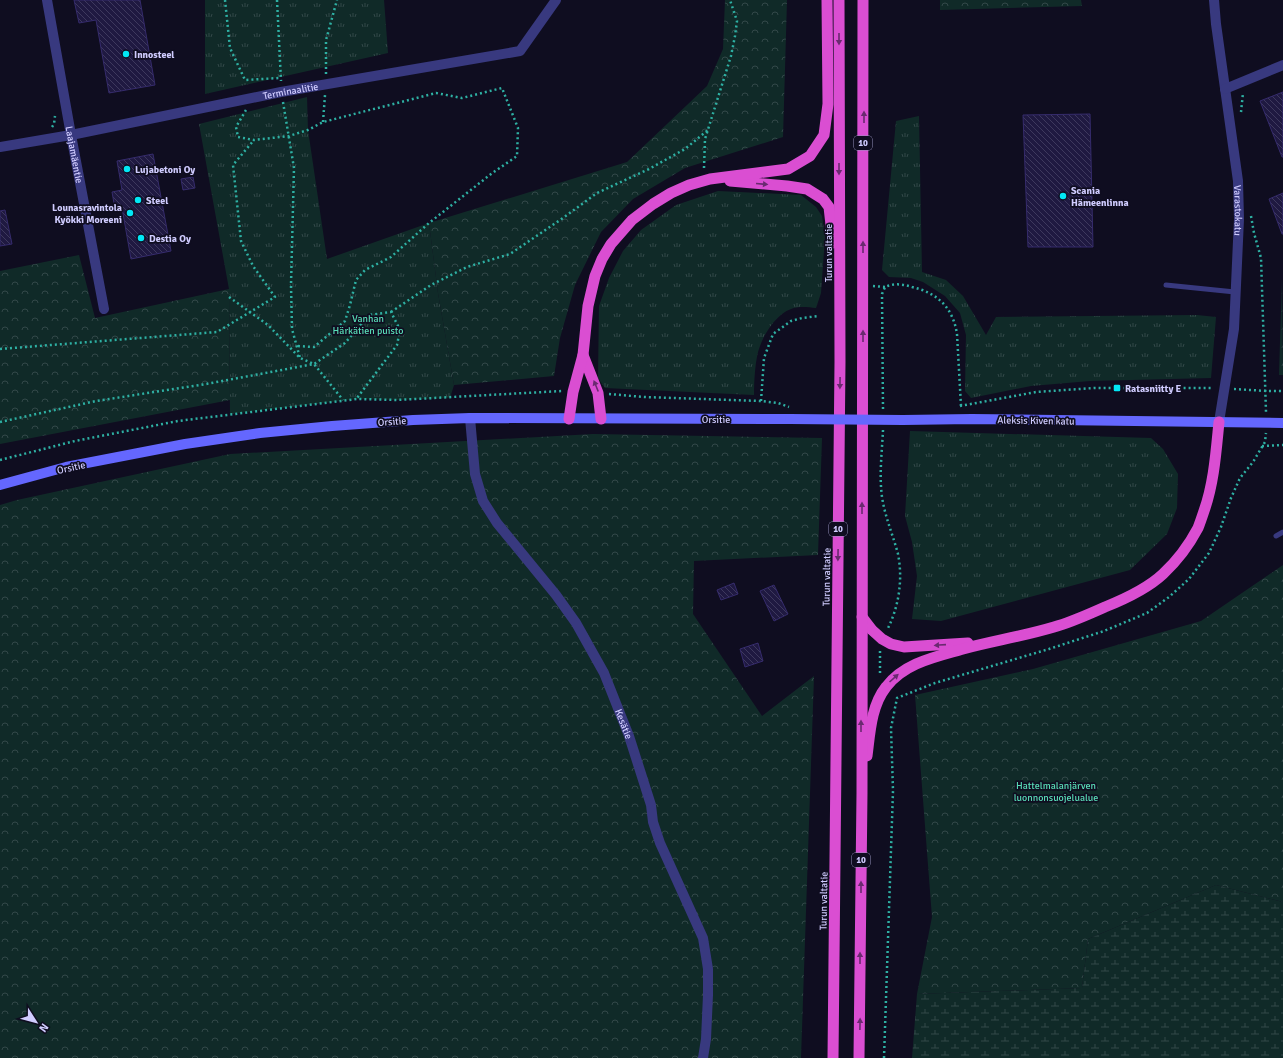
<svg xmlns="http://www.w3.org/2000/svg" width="1283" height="1058" font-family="Signika,sans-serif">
<defs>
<pattern id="grass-tufts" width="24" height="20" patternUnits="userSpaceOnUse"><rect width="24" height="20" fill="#102a28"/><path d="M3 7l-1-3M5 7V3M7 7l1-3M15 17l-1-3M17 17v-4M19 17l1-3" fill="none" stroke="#324848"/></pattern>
<pattern id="forest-crowns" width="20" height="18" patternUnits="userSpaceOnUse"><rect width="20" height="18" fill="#102a28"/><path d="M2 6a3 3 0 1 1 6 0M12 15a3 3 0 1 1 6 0" fill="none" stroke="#324848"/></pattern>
<pattern id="wetland-marsh" width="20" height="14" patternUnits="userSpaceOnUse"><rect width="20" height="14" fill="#102a28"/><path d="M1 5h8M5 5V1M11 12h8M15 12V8" fill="none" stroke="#324848"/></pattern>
<pattern id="building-back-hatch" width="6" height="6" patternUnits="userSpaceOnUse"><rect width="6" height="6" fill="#1f1941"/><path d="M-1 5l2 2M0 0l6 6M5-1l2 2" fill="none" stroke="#3e395e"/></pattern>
</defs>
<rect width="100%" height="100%" fill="#0f0d20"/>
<!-- grass -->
<g fill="url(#grass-tufts)">
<polygon points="205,0 384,0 388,53 205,94"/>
<polygon points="307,97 308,130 327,259 429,223 438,293 454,385 450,398 397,400 357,399 230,414 229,289 199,124"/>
<polygon points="919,116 922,272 946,280 963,296 986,335 996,317 1197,315 1216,317 1211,378 1090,381 1031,386 971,398 965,391 966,335 960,313 945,296 923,282 911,278 889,277 882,270 896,121"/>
<path d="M718 191 801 195 816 207 822 216 825 237 821 293 816 308C808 307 798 306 791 309 777 314 765 332 760 346 755 358 754 382 754 395L605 388 598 378 599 306 609 278 623 251 641 230 676 205Z"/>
<polygon points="910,431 1151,438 1163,449 1178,474 1177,508 1167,534 1130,570 941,621 912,619 917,576 912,542 905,516"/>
</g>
<!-- forest -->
<g fill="url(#forest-crowns)">
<polygon points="725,0 787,0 783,137 685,168 633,199 601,232 575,285 560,338 554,376 454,385 438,293 429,223 627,162 707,86 723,49"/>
<polygon points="940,0 1081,0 1082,6 940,10"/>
<polygon points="79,255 95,318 229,289 230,400 0,444 0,271"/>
<polygon points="1282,278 1283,375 1279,375"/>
<polygon points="593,434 822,438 818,555 694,561 693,614 762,716 814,676 801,1058 0,1058 0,505 17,500 230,454"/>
<polygon points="1283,565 1283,902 1216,885 1088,939 1082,988 917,994 932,917 915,695 1033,669 1201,621"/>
</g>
<!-- wetland -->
<polygon fill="url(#wetland-marsh)" points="1216,885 1283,902 1283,1058 912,1058 917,994 1082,988 1088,939"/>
<!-- building -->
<g fill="url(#building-back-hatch)" stroke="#352b6c">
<polygon points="74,0 140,0 155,85 109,93 96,20 79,23"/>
<polygon points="1283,92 1283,157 1282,157 1260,101"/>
<polygon points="1090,114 1093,247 1028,247 1023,115"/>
<polygon points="153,154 171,251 131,259 122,208 115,209 112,192 122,190 117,161"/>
<polygon points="193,177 195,188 183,190 181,179"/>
<polygon points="1283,193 1283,234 1282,234 1269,199"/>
<polygon points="5,210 12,244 0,246 0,211"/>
<polygon points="734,583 738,594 721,600 717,590"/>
<polygon points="774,585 788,614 774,621 760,591"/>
<polygon points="758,643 763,661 745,667 740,649"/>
</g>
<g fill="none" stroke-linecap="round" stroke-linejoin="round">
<!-- path -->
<g stroke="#2eb0a3" stroke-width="2.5" stroke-dasharray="2 3" stroke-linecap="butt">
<polyline points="225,0 230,48 245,80 279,78"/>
<polyline points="277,0 281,81"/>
<polyline points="326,74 326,40 337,0"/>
<polyline points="283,102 294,168 291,285 292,329 300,358"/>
<polyline points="246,110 236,127 238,137 254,140 289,136 308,130 323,122 436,93 462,98 502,88 518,128 517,156 491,174 429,223 391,257 365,270 356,280 350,305 345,321 314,347 297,346"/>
<polyline points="1241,112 1243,93"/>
<polyline points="323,122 325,95"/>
<polyline points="52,127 54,124 55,116"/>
<polyline points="704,168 705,139 731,56 735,36 737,21 730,0"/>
<polyline points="1251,216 1254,233 1261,258 1266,412"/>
<polyline points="873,286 885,287"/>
<polyline points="229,297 268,325 300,358 314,364 343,400"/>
<polyline points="391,312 431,285 467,267 510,254 563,218 597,193 649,169 685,149 708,130"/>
<polyline points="0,349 217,332 275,297 253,266 241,241 233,165 254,140"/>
<polyline points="1234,389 1266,391 1283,391"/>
<polyline points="609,394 644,397 761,401 778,403 789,407"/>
<polyline points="761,401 764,358 773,334 791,321 802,318 819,316"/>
<polyline points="960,406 1036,392 1094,388 1213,388"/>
<path d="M883 409 882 294 885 287C894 283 903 284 912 287 938 293 953 308 957 334L961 406"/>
<polyline points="0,422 96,401 206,384 314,364 345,343 369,315 391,312 400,330 397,345 357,398"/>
<path d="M883 430C882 452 879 475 882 497 885 517 893 535 898 554 903 579 899 606 888 628"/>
<polyline points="1262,446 1283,445"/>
<polyline points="0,460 75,441 178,421 357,399 397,400 562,391"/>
<polyline points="880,651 880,676"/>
<polyline points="884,1058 893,791 891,728 897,698 935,683 1049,649 1104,631 1147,613 1169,597 1189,579 1209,553 1221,527 1231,498 1240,478 1253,462 1265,442 1266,433"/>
</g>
<!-- service -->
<g stroke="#38397f" stroke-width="5">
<polyline points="1166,285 1235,292"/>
<polyline points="1276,536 1283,532"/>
</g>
<!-- minor -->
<g stroke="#38397f" stroke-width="10">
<path id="s1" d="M47 0 71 135 104 309"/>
<path id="s2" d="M1214 0 1216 24 1238 181 1239 219 1234 329 1219 422"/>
<polyline points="1225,89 1283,65"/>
<path id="s3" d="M0 147 71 135 281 92 520 51 556 0"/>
<path id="s4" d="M470 418 475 474 483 501 497 523 556 595 576 623 604 673 629 736 651 805 653 822 660 843 703 938 708 969V995L706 1039 703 1058"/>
</g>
<!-- secondary -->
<g stroke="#6467fe" stroke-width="10">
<polyline points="903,420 972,419 1283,423"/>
<polyline points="0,485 66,467 185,444 260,433 332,426 413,420 470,418 790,419"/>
</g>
<!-- trunk -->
<g stroke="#da4ed2" stroke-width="11">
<polyline points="730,181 787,186 807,189 823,199 829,207 833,243"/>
<polyline points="583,355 598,393 601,419"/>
<polyline points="569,419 573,392 583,355 588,306 595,276 602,259 611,244 632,220 653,204 671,193 689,185 710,179 788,169 810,156 824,135 828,104 827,0"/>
<polyline points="862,617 872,630 882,639 891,644 904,647 968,643"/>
<path d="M867 756C870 733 871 706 886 687 904 663 935 657 963 649 993 641 1024 636 1054 627 1072 622 1089 614 1105 607 1125 599 1147 589 1163 574 1177 561 1189 545 1198 528 1200 523 1202 517 1204 511 1214 483 1216 452 1219 422"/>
<polyline points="833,1058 840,362 839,0"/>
<polyline points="859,1058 862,793 863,0"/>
</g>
<!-- secondary-bridge -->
<polyline stroke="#6467fe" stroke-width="10" points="790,419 903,420"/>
</g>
<!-- one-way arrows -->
<defs><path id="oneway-solid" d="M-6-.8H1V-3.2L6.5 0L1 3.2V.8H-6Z"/></defs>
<g fill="#6a2a70">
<use href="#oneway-solid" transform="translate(839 39) rotate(90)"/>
<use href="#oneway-solid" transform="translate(864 117) rotate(-90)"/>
<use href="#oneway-solid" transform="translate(839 169) rotate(90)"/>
<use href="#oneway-solid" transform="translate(762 184) rotate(5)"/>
<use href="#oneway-solid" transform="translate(863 247) rotate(-90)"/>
<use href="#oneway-solid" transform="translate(863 336) rotate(-90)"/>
<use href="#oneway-solid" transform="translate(840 383) rotate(91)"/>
<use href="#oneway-solid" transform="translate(596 386) rotate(-112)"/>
<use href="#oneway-solid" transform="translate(862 508) rotate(-90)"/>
<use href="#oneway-solid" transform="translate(838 555) rotate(91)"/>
<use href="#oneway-solid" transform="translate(940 645) rotate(176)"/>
<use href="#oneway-solid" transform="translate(894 678) rotate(-42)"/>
<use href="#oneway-solid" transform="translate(861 726) rotate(-90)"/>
<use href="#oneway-solid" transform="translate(861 887) rotate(-90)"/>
<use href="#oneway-solid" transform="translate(860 958) rotate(-90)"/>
<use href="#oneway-solid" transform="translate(860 1024) rotate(-89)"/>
</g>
<!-- markers -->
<g fill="#02e7f5" stroke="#0f0d20" stroke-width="1.5">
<circle cx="126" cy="54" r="4"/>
<circle cx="127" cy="169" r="4"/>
<circle cx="1063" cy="196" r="4"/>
<circle cx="138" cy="200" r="4"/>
<circle cx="130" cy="213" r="4"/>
<circle cx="141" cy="238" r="4"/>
<rect x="1113" y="384" width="8" height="8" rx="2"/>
</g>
<g text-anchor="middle" stroke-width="3.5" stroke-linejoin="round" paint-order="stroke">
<!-- shield labels -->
<g fill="#0f0d20" stroke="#9693bc" stroke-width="1">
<rect x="854" y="136" width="18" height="14" rx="3"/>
<rect x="829" y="522" width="18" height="14" rx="3"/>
<rect x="852" y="853" width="18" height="14" rx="3"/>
</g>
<g font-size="9" font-weight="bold" fill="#d0ccff">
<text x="863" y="146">10</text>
<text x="838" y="532">10</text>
<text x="861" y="863">10</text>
</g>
<!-- poi labels -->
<g font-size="10" font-weight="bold" fill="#d0ccff" stroke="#0f0d20" text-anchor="start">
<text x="134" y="58">Innosteel</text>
<text x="135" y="173">Lujabetoni Oy</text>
<text x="1071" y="194">Scania<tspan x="1071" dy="12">Hämeenlinna</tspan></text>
<text x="146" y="204">Steel</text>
<text x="122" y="211" text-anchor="end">Lounasravintola<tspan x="122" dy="12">Kyökki Moreeni</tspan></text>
<text x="149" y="242">Destia Oy</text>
<text x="1125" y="392">Ratasniitty E</text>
</g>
<!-- street labels -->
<g font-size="10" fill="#d0ccff" stroke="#0f0d20">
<text dy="4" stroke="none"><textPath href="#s3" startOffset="296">Terminaalitie</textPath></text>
<text dy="4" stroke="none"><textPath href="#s1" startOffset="157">Laajamäentie</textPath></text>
<text dy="4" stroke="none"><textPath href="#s2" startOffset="212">Varastokatu</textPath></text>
<text transform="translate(828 253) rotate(-90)" y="4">Turun valtatie</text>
<text x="716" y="423">Orsitie</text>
<text transform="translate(1036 420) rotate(1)" y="4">Aleksis Kiven katu</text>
<text transform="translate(392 421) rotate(-4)" y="4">Orsitie</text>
<text transform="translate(71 467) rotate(-12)" y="4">Orsitie</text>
<text transform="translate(826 577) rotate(-89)" y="4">Turun valtatie</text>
<text dy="4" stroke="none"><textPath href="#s4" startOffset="350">Kesätie</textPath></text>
<text transform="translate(823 901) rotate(-89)" y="4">Turun valtatie</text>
</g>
<!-- park labels -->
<g font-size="10" fill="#59ddb7" stroke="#0f0d20">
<text x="368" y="322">Vanhan<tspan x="368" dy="12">Härkätien puisto</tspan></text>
<text x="1056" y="789">Hattelmalanjärven<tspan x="1056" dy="12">luonnonsuojelualue</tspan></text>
</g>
</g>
<!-- north arrow -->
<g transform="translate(36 1022) rotate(126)" stroke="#0f0d20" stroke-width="3" paint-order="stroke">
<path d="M0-3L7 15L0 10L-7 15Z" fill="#d0ccff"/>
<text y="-6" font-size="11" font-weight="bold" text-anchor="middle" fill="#d0ccff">N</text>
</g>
</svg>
